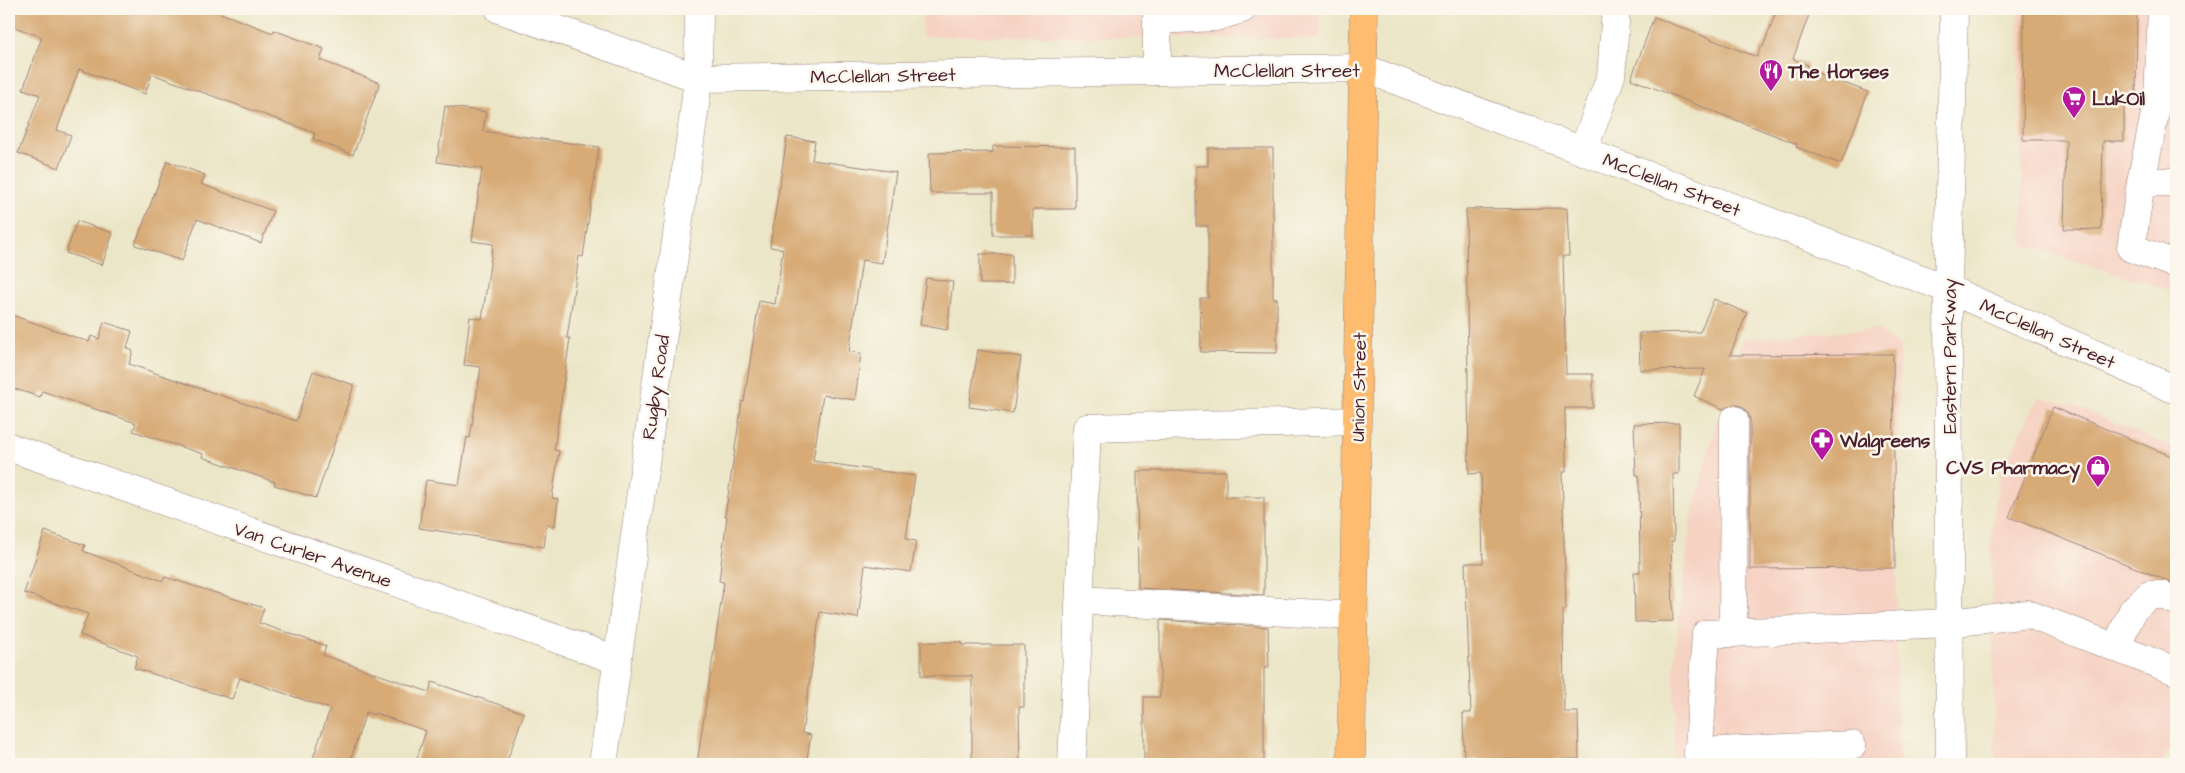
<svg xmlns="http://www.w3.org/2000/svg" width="2185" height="773" font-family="'Architects Daughter',sans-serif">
<rect width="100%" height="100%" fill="#fbf7ec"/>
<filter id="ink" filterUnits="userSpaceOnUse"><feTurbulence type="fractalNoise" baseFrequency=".02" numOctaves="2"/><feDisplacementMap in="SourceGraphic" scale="10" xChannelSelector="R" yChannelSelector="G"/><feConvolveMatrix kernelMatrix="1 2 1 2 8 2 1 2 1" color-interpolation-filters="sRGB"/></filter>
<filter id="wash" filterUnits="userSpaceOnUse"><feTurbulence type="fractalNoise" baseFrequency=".0096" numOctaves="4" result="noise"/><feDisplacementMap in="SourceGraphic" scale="20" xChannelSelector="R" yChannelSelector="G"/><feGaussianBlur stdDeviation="1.12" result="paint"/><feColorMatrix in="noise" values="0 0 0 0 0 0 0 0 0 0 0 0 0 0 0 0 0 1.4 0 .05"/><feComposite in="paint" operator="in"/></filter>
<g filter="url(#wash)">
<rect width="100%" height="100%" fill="#ece6c8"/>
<!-- built -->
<g fill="#f6d2c3">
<polygon points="922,9 1320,9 1320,39 922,36"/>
<polygon points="2018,9 2176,9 2176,292 2023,245"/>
<polygon points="1876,329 1900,347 1896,525 1897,710 1900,764 1674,764 1674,659 1691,519 1716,423 1743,339"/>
<polygon points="2038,398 2073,405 2176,449 2176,736 2161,764 1995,764 1991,538 1999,478"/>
</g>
<g id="blocks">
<!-- building -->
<g fill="#d7aa76">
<polygon points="9,9 210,9 273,33 274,30 324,49 320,60 380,83 353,155 313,139 315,133 152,74 145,94 79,69 57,130 71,135 59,168 18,153 40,95 23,89 42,37 9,25"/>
<polygon points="1777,9 1811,9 1793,59 1808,65 1806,69 1868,92 1841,164 1796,147 1797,144 1631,79 1654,17 1757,57 1761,46 1763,47"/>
<polygon points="2024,9 2137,9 2136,98 2124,98 2124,141 2103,141 2101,230 2064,229 2066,140 2023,140"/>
<polygon points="445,106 486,112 483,131 599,147 583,257 579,256 567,338 570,338 554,450 559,451 552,498 558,499 555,526 547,525 544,547 419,528 426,480 459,485 467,437 470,438 481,367 464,365 470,317 482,319 493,244 472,241 482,169 437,162"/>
<polygon points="787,137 815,141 812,160 896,172 882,263 862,260 849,352 861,353 855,400 823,395 813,461 915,476 906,539 916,541 911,572 865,565 858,618 820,612 802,733 811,735 806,764 697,764 724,582 719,581 727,516 725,516 742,401 744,402 759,301 775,304 783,249 770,247"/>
<polygon points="993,146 1075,147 1075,209 1033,209 1033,235 993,235 993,193 930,193 929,153 993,152"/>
<polygon points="1208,148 1273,148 1273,298 1277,298 1277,353 1201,352 1200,298 1208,298 1208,226 1196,226 1196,166 1208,166"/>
<polygon points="167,161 205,175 201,184 273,211 261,243 197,219 182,261 135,245"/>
<polygon points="1567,208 1569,256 1563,256 1566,374 1593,374 1593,408 1565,408 1566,472 1562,472 1566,610 1563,610 1564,712 1578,712 1579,759 1464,760 1463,713 1471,713 1465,563 1483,563 1481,473 1469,474 1466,209"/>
<polygon points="77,221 113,233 102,265 66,253"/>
<rect x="980" y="254" width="32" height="30"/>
<polygon points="926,278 953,282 947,330 920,325"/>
<polygon points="1714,299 1747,313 1730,355 1893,354 1895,568 1750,569 1750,420 1748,413 1741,406 1734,404 1723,409 1694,396 1705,369 1640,370 1639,333 1700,332"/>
<polygon points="9,314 89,342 91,336 99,339 104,322 132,331 127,348 133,351 129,364 296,421 313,371 354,385 316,498 274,485 275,482 202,457 203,454 133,431 136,423 42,391 40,397 9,387"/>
<polygon points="978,350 1021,357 1013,413 969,407"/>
<polygon points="2053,407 2176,458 2176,584 2009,517"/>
<polygon points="1679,423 1679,474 1673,474 1674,541 1671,541 1673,621 1635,622 1634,572 1640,572 1639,475 1636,475 1634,424"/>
<polygon points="1137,471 1226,471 1226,497 1264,497 1264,595 1138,588"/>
<polygon points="45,531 85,545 83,551 163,581 165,577 264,608 259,623 326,646 323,655 429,692 432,682 524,713 506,764 415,764 426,731 375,713 374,715 366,712 349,764 311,764 330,709 240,678 232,699 134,668 138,656 80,635 88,614 24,593"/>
<polygon points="1160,620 1268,627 1269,668 1264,668 1264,764 1144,764 1144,697 1160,697"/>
<polygon points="921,642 962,642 962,645 1024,645 1024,707 1019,707 1020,764 972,764 972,676 921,676"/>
</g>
</g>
</g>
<g filter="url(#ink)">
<use href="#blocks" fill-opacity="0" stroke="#9b827a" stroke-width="1"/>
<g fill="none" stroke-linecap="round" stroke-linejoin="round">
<!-- minor casing -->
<g stroke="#9b827a" stroke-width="29">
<g id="minor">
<polyline points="499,9 698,78 1363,68 1948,289 2176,390"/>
<polyline points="1157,9 1157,71"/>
<polyline points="1157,20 1215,17 1242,9"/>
<polyline points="1583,151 1611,76 1616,9"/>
<polyline points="2141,182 2158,99 2162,9"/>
<polyline points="2176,182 2141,182 2131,248 2176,264"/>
<polyline points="9,447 617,660"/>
<polyline points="1080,600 1354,616"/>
<polyline points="1733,633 1734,420"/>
<polyline points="2116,648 2133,610 2149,595 2162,595 2176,601"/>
<polyline points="1698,752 1852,745"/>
<polyline points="603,764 694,113 698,78 699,9"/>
<polyline points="1072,764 1087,428 1357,421"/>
<polyline points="1698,764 1706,634 1949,623 2028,614 2176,671"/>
<polyline points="1950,764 1948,289 1954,9"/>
</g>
</g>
<!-- major casing -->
<g stroke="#9b827a" stroke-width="29">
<polyline id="major" points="1351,764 1364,9"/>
</g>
<!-- minor -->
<use href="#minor" stroke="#fff" stroke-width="28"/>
<!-- major -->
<use href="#major" stroke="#fdbc6f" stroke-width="28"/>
</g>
</g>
<!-- icons -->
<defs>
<g id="restaurant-pin" transform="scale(1.25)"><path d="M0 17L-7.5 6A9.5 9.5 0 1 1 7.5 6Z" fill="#b5179e" stroke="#fbf7ec"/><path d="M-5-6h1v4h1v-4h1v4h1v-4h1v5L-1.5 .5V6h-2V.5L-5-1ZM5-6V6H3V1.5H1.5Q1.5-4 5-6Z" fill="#fff"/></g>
<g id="supermarket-pin" transform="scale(1.25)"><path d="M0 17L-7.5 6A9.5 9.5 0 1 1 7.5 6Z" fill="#b5179e" stroke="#fbf7ec"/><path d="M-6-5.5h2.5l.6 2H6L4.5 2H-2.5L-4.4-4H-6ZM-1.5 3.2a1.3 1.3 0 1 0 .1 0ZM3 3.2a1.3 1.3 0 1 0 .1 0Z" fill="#fff"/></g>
<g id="pharmacy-pin" transform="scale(1.25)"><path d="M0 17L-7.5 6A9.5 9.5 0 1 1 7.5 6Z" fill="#b5179e" stroke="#fbf7ec"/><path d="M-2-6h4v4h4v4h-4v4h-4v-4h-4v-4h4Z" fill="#fff"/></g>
<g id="shop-pin" transform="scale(1.25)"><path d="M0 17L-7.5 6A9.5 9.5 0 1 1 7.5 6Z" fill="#b5179e" stroke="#fbf7ec"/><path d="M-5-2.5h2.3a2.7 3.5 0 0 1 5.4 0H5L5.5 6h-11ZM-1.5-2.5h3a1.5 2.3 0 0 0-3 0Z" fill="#fff"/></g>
</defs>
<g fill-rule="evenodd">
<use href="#restaurant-pin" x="1771" y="71"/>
<use href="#supermarket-pin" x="2074" y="98"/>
<use href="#pharmacy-pin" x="1822" y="440"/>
<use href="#shop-pin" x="2098" y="467"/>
</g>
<g text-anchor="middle" stroke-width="5" stroke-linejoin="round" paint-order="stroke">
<!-- street labels -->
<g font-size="19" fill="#4a1f2b" stroke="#fbf7ec">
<text x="1287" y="77">McClellan Street</text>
<text transform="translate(883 75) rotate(-1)" y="7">McClellan Street</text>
<text transform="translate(1672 184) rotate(21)" y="7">McClellan Street</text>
<text transform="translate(2048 333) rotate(24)" y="7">McClellan Street</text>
<text transform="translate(1949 356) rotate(-90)" y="7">Eastern Parkway</text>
<text transform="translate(655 387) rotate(-82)" y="7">Rugby Road</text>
<text transform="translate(1358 387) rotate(-89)" y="7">Union Street</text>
<text transform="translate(313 554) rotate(19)" y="7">Van Curler Avenue</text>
</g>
<!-- poi labels -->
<g font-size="19" font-weight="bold" fill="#4a1f2b" stroke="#fbf7ec" text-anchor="start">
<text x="1788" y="78">The Horses</text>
<text x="2092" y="105">LukOil</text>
<text x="1840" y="447">Walgreens</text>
<text x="2080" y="474" text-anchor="end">CVS Pharmacy</text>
</g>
</g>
<!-- margin -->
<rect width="2185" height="773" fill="none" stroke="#fbf7ec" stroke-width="30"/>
</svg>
